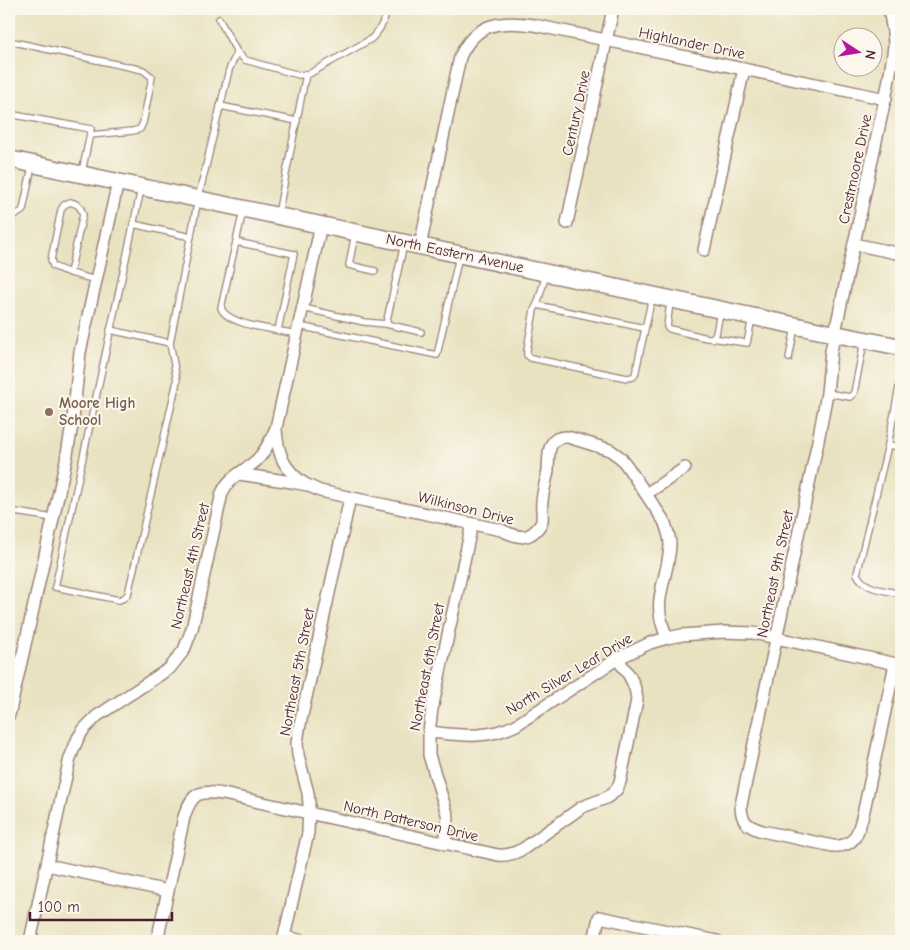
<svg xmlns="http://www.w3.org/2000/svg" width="910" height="950" font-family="'Comic Neue',sans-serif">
<rect width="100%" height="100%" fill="#fbf7ec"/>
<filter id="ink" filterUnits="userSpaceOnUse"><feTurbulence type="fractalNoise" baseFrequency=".02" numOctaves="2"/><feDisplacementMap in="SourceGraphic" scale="10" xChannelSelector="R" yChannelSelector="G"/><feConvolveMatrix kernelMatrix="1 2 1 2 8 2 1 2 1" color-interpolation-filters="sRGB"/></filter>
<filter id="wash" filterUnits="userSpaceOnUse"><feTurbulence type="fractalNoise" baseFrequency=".0096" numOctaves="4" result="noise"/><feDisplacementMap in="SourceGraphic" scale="20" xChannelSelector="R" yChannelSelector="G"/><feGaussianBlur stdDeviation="1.12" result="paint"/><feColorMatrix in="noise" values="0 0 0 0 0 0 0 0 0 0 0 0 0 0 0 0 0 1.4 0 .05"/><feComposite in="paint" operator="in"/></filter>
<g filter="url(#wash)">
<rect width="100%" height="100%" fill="#e9e2c1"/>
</g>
<g filter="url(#ink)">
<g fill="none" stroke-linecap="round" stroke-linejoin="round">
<!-- lane casing -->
<g stroke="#9a8076" stroke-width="8">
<g id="lane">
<path d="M219 19 237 52 245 60 299 75 309 74 371 39C381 29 384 22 387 9"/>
<polyline points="9,41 143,70 152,77 143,123 140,129 133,131 90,135"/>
<polyline points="220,106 297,121"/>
<polyline points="9,114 91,129 82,172"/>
<polyline points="141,189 55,587 119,600 124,598 128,594 177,381 170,343 198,199 229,70 237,52"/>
<path d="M243 211 221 308C228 326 279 330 297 334"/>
<path d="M9 214C15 215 18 215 23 210L32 166"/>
<polyline points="278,214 306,74"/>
<polyline points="133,224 191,237"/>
<polyline points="355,234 349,265 375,271"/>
<polyline points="236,242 294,254 278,330"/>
<path d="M70 273 83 214C80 206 78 204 70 202L64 205 61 210 51 260 53 266C66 273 81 276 96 280"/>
<polyline points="546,274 538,302 534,310 527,350 527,355 531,358 627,378 633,377 635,375 652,297"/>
<polyline points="670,302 667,327 670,329 707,338 712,338 716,334 720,312"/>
<polyline points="537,305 644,328"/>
<polyline points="303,308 364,322 386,324 404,244"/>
<polyline points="386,324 421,332"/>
<polyline points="299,326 437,355 459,256"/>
<polyline points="110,330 170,343"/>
<polyline points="712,338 747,343 752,318"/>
<polyline points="789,358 795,327"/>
<polyline points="901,377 888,445 901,447"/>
<polyline points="827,393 850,397 854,393 864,342"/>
<path d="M888 445 857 574C864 590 886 590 901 594"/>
<polyline points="9,511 53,518"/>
</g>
</g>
<!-- street casing -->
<g stroke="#9a8076" stroke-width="14">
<g id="street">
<path d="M889 9C891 21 894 33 894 45 893 58 890 72 888 85L831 351 827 393 818 441 741 805C741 822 747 826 762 831L833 846C857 848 859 829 864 810L895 664"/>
<polyline points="567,223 613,9"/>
<polyline points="854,244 901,254"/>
<path d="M420 246 460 57C475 23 500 20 534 25L886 99"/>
<polyline points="704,250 744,69"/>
<path d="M276 430C278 455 284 470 305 484"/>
<path d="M239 474 292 482 307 485 320 491 501 530C513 535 525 542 536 530 539 527 541 525 542 521 543 514 541 508 542 501 543 491 546 481 548 471 549 455 546 436 568 437L610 450 621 458 627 466 664 521C667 529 670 536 670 544 670 561 662 582 660 599 658 613 662 625 667 638"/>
<polyline points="646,494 685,468"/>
<polyline points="9,715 34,605 66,460 73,419 80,352 118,182"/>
<path d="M429 732C461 735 485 740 516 725L617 659 650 643 667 638 682 635 724 632 753 633 901 665"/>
<polyline points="445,844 448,817 429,755 429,732 432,709 472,524"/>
<polyline points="47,865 168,891"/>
<polyline points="284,937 304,941"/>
<path d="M30 941 70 758 78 738 84 729 97 716 170 668 184 650 192 629 222 493C230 475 244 472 257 460 266 451 271 440 276 428L321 225"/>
<path d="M157 941 184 817C192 793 198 790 223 794L498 855C508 856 515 853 523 849L582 807 606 798 612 794 617 789 620 782 637 700C636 683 627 671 617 659"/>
<polyline points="283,941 308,833 309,804 308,793 298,755 297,743 299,729 350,498"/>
<polyline points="594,941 599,917 717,941"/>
</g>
</g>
<!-- secondary casing -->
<g stroke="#9a8076" stroke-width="19">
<polyline id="secondary" points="9,159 835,334 901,347"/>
</g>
<!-- lane -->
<use href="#lane" stroke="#fff" stroke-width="5.5"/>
<!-- street -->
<use href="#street" stroke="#fff" stroke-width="11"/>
<!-- secondary -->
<use href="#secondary" stroke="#fff" stroke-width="16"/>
</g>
</g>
<!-- markers -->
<circle fill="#8d6e63" stroke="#fbf7ec" stroke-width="2" cx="49" cy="412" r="5"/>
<g text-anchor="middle" stroke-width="4" stroke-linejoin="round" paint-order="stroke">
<!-- street labels -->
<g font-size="15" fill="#4a1f2b" stroke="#fbf7ec">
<text transform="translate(692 43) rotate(12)" y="5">Highlander Drive</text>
<text transform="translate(576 113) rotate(-78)" y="5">Century Drive</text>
<text transform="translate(855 169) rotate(-78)" y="5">Crestmoore Drive</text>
<text transform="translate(455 253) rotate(12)" y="5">North Eastern Avenue</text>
<text transform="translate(466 508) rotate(14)" y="5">Wilkinson Drive</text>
<text transform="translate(190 566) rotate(-77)" y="5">Northeast 4th Street</text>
<text transform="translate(775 574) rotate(-78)" y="5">Northeast 9th Street</text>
<text transform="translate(427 667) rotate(-79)" y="5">Northeast 6th Street</text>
<text transform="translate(297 672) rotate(-79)" y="5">Northeast 5th Street</text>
<text transform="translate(569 674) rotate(-31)" y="5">North Silver Leaf Drive</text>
<text transform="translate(411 821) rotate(13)" y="5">North Patterson Drive</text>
</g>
<!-- education labels -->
<g font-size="15" font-weight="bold" fill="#785e54" stroke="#fbf7ec" text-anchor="start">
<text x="59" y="408">Moore High<tspan x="59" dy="17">School</tspan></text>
</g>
</g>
<!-- margin -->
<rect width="910" height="950" fill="none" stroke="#fbf7ec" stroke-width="30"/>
<!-- north arrow -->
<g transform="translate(858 52) rotate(102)"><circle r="24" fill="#fbf7ec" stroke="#b4a19f"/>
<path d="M0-4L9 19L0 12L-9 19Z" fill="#b5179e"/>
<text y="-8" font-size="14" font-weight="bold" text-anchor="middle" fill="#4a1f2b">N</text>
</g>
<!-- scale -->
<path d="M30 912v8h142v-8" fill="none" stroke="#4a1f2b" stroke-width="2.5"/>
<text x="38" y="912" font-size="15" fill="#4a1f2b" stroke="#fbf7ec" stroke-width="4" paint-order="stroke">100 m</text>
</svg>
